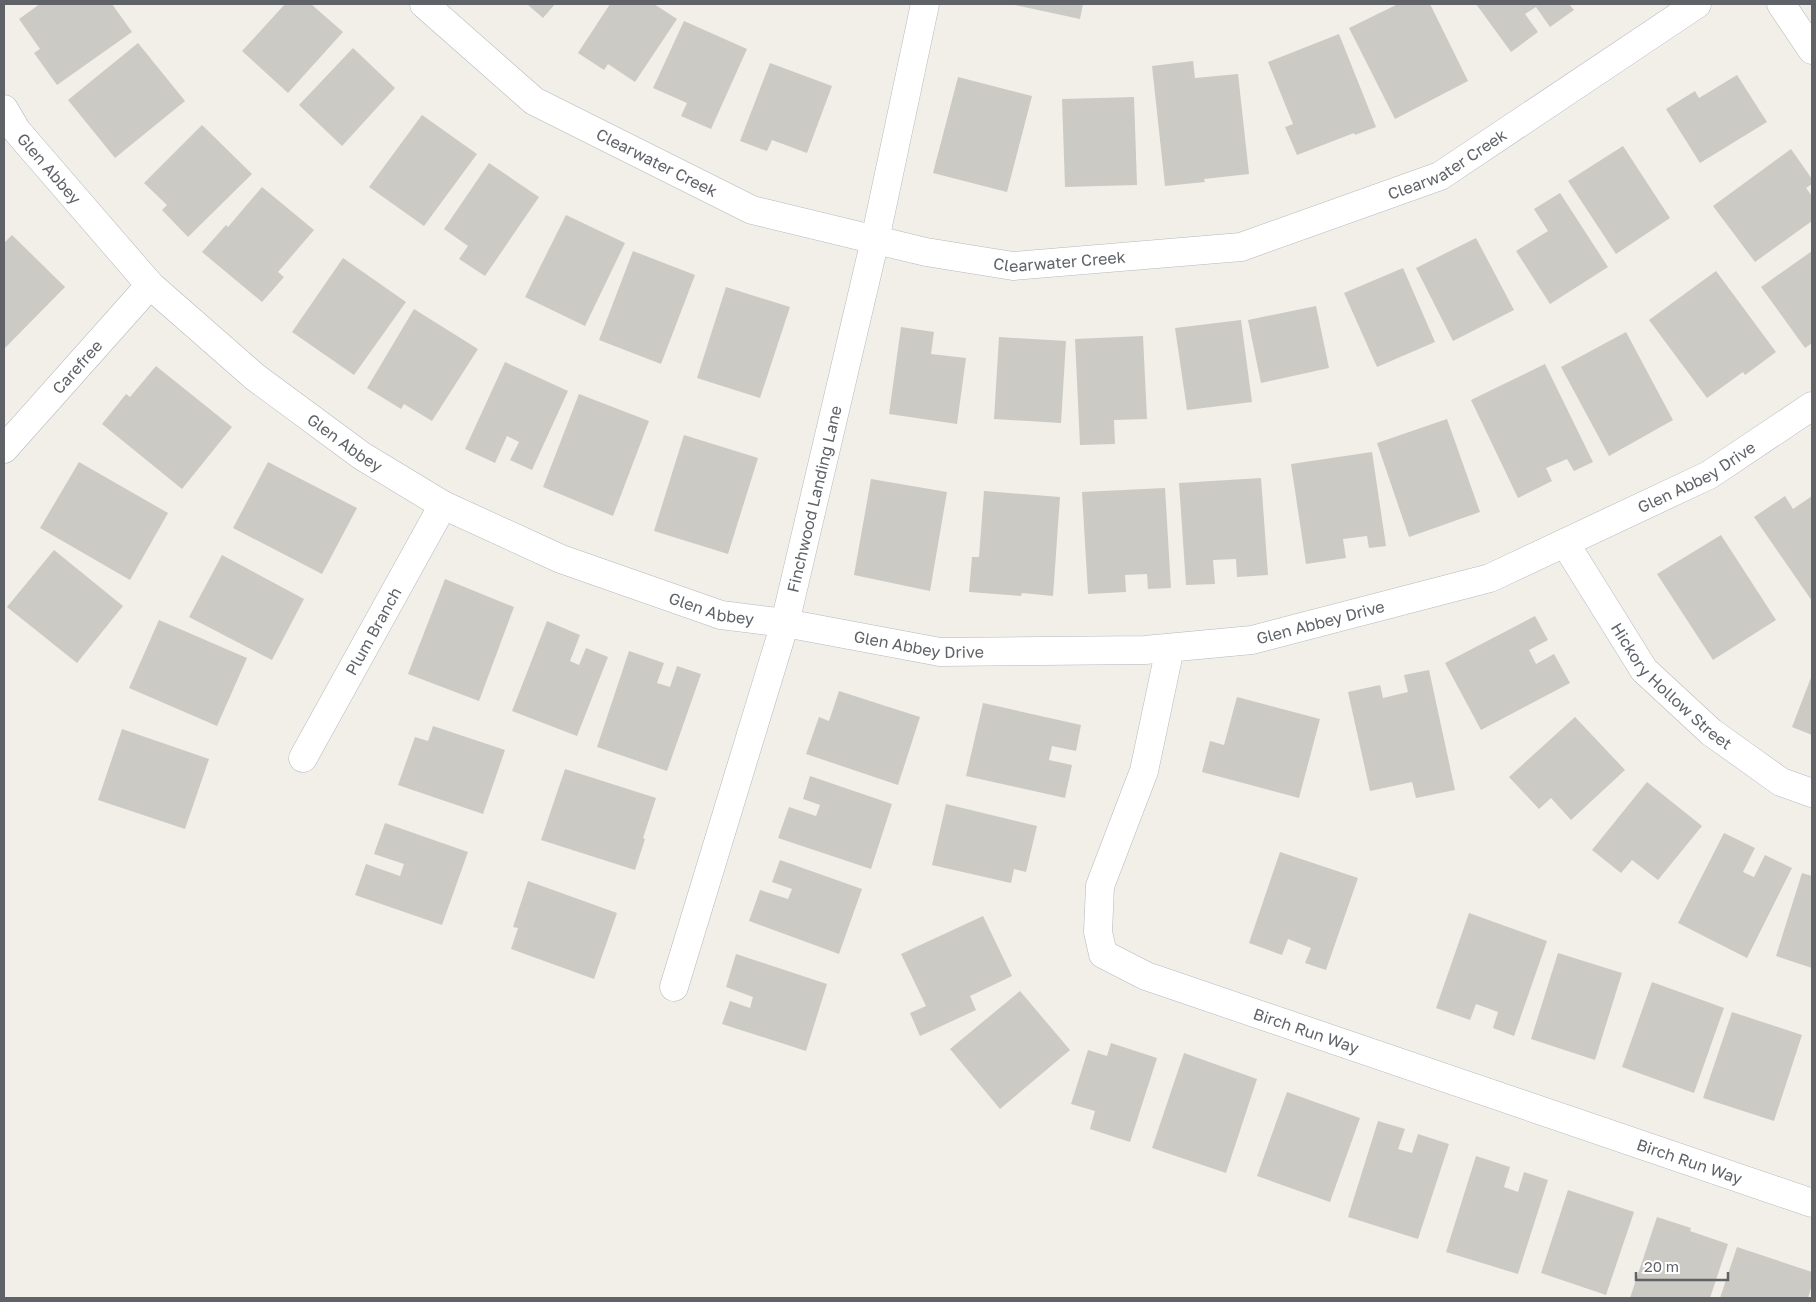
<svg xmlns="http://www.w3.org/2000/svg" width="1816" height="1302" font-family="'Golos Text',sans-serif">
<rect width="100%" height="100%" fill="#f1efe8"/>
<!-- building -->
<g fill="#cccac5">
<polygon points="40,4 112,4 132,32 57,85 34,53 40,49 19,19"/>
<polygon points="285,4 311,4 343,32 288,93 242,51"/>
<polygon points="527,4 555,4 543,18"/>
<polygon points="610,4 654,4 677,19 635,82 608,64 604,70 578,53"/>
<polygon points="1010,4 1083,4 1080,19"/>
<polygon points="1398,4 1430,4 1468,81 1395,119 1349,28"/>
<polygon points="1476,4 1569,4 1574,10 1550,27 1536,7 1525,14 1538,32 1511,52"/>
<polygon points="684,21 747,49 711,129 681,116 687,103 653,88"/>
<polygon points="1339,34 1376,127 1355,135 1354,133 1297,155 1285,127 1293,124 1268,62"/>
<polygon points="138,43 185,101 115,158 68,100"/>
<polygon points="353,48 395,88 342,146 299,105"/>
<polygon points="1193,61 1195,78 1238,74 1249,174 1204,179 1205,182 1165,186 1152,66"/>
<polygon points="770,63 832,86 807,153 772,140 767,151 740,141"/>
<polygon points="1737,75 1767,122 1700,163 1666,109 1695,91 1699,98"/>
<polygon points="958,77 1032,96 1007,192 933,173"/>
<polygon points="1134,97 1137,185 1065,187 1062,99"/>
<polygon points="422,115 477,154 424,226 369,187"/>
<polygon points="202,125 252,174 188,237 162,210 167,205 144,183"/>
<polygon points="1623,146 1670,218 1616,254 1568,181"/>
<polygon points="1791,149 1812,179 1812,184 1806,188 1812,196 1812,221 1755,262 1713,206"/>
<polygon points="489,163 539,197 485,276 459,259 468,246 444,229"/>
<polygon points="262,187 314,230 278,272 284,277 262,302 202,252 226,225 228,227"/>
<polygon points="1560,193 1608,267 1550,304 1516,251 1548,231 1534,209"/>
<polygon points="566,215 625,243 585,326 525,297"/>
<polygon points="12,235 65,287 4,349 4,243"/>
<polygon points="1476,238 1514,310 1453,341 1416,268"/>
<polygon points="633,251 695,275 661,364 599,340"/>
<polygon points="1812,251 1812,343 1805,348 1761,287"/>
<polygon points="343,258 406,302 354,375 292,332"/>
<polygon points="1403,268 1435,342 1377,367 1344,293"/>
<polygon points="1716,271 1776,352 1745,375 1743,372 1707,398 1649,320"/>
<polygon points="726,287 790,307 760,398 697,378"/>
<polygon points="1316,306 1329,368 1261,383 1248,320"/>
<polygon points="414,309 478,349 432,421 404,404 401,409 367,388"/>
<polygon points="1241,320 1252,402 1187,410 1175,328"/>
<polygon points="901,327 934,332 931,354 966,358 957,424 889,414"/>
<polygon points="1626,332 1673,420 1609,456 1561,367"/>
<polygon points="1143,336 1147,419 1114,420 1115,444 1080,445 1075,339"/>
<polygon points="999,337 1066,341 1061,423 994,419"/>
<polygon points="505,362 568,391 532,470 510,460 519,442 507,436 495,463 465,449"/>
<polygon points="1545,364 1593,462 1574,471 1567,459 1546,468 1552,481 1518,498 1471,400"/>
<polygon points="156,366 232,427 182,489 102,424 126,394 130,397"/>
<polygon points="579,394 649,421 613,516 543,487"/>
<polygon points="1447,419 1480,512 1409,537 1377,443"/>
<polygon points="684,435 758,458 728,554 654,531"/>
<polygon points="1372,452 1386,546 1369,548 1367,536 1343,539 1346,558 1306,564 1291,464"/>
<polygon points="79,462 168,513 130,580 40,528"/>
<polygon points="268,462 357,508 322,574 233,528"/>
<polygon points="1261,478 1268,575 1237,577 1236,559 1213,560 1215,584 1186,585 1179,483"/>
<polygon points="871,479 947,492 930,591 854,575"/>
<polygon points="1165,488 1171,588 1148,589 1147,574 1125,575 1126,592 1088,594 1082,492"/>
<polygon points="984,491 1060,497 1053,596 1022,593 1021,596 969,592 972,557 979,557"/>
<polygon points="1785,496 1793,509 1812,496 1812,601 1754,517"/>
<polygon points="1721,535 1776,620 1713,660 1657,574"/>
<polygon points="54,550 123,606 77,663 7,607"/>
<polygon points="222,555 304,599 272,660 189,617"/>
<polygon points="445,579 514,607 479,701 408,674"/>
<polygon points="1535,616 1548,640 1529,650 1536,664 1554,654 1570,683 1481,730 1445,663"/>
<polygon points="159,620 247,658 217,726 129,688"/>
<polygon points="547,621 580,635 570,661 579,665 586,648 608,657 577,736 512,711"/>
<polygon points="629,651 664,663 657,683 670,687 677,666 701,674 667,771 597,747"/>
<polygon points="1429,670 1455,790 1416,798 1412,782 1370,791 1348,692 1380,685 1383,698 1408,692 1404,675"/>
<polygon points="1812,675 1812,735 1792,727"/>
<polygon points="839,691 920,717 898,785 806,754 819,717 829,721"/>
<polygon points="1237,697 1320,719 1299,798 1202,772 1210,741 1224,745"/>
<polygon points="983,703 1081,725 1076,751 1052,746 1049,760 1072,765 1065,798 966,776"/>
<polygon points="1575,717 1625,770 1571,820 1551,798 1539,809 1509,777"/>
<polygon points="433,726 505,750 483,814 398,785 415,737 428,741"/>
<polygon points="122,729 209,759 185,829 98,800"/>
<polygon points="565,769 656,798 643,838 645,839 635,870 541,840"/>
<polygon points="810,776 892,804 871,869 778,838 789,807 816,816 820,805 803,799"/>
<polygon points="1647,782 1702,826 1658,880 1632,860 1621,873 1592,850"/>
<polygon points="946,804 1037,826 1026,872 1014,869 1011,883 932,865"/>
<polygon points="385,823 468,852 442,925 355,895 366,864 400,876 404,864 374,854"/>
<polygon points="1724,833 1755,848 1743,872 1754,877 1765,855 1792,868 1747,958 1678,923"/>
<polygon points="1280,852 1358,878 1326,970 1305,963 1311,948 1288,939 1282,955 1249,943"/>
<polygon points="780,860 862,889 839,954 749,921 760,890 788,899 792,889 772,882"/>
<polygon points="1802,873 1812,876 1812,968 1776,956"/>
<polygon points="528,881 617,913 594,979 511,949 518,928 513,927"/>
<polygon points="1469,913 1547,941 1514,1036 1493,1028 1498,1012 1476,1004 1470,1020 1436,1008"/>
<polygon points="983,916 1012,976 970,996 976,1010 920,1036 910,1013 926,1006 901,954"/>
<polygon points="1558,953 1622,973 1595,1060 1531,1039"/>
<polygon points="736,954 827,984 806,1051 722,1024 730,1001 750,1008 753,997 726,987"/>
<polygon points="1652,982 1724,1008 1694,1093 1622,1067"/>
<polygon points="1020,991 1070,1050 1000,1109 950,1049"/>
<polygon points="1732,1012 1802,1035 1774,1121 1703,1098"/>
<polygon points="1111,1043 1157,1058 1130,1142 1090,1129 1095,1111 1071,1104 1088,1050 1107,1056"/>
<polygon points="1184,1053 1257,1079 1226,1173 1152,1148"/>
<polygon points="1287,1092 1360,1118 1330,1202 1257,1176"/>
<polygon points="1378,1121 1405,1129 1398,1149 1412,1153 1418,1134 1449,1144 1418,1239 1348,1217"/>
<polygon points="1476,1156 1510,1167 1504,1187 1518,1192 1524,1172 1548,1180 1518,1274 1446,1252"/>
<polygon points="1568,1190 1634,1212 1606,1295 1541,1273"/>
<polygon points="1657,1217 1691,1228 1690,1231 1728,1244 1710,1298 1630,1298"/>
<polygon points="1737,1247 1812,1272 1812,1285 1808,1298 1720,1298"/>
</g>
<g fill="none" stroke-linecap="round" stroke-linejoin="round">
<!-- street casing -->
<g stroke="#b5b8bc" stroke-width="29">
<g id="street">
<path id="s1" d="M424 4 534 101 752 210 926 252 1013 266 1241 247 1440 176 1697 4"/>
<polyline points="1781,4 1812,50"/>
<path id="s2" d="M4 109 17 131 150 285 255 377 362 456 443 505 561 559 721 615 785 623 940 652 1145 650 1252 640 1490 578 1709 475 1812 406"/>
<path id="s3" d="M4 449 150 285"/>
<path id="s4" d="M1565 543 1644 670 1711 732 1781 782 1812 793"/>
<path id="s5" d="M1170 648 1144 771 1100 886 1098 932 1103 954 1146 976 1812 1203"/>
<path id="s6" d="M303 758 443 505"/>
<path id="s7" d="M674 987 785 623 875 240 925 4"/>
</g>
</g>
<!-- street -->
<use href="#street" stroke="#fff" stroke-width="28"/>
</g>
<g text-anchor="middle" stroke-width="5" stroke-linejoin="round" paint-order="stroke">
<!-- street labels -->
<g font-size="16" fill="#5f6368" stroke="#fff">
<text dy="6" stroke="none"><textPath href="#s1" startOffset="284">Clearwater Creek</textPath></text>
<text dy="6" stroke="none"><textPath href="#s1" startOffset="1109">Clearwater Creek</textPath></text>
<text dy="6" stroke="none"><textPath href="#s2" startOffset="75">Glen Abbey</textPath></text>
<text dy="6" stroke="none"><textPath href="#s1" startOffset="704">Clearwater Creek</textPath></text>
<text dy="6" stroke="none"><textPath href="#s3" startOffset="110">Carefree</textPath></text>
<text dy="6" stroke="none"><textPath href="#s2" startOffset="480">Glen Abbey</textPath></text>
<text dy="6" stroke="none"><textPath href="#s2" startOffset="1906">Glen Abbey Drive</textPath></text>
<text dy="6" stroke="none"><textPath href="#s7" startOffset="508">Finchwood Landing Lane</textPath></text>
<text dy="6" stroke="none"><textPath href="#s2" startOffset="885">Glen Abbey</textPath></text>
<text dy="6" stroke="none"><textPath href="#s2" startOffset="1501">Glen Abbey Drive</textPath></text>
<text dy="6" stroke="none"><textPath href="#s6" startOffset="145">Plum Branch</textPath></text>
<text dy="6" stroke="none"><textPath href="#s2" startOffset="1096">Glen Abbey Drive</textPath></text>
<text dy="6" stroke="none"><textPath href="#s4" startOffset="180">Hickory Hollow Street</textPath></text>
<text dy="6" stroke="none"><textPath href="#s5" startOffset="535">Birch Run Way</textPath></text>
<text dy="6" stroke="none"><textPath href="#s5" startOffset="940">Birch Run Way</textPath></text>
</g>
</g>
<!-- border -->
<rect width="1816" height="1302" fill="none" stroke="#5f6368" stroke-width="10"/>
<!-- scale -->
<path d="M1636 1272v8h92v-8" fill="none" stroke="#5f6368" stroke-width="2.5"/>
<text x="1644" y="1272" font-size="15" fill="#5f6368" stroke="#ffffff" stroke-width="4" paint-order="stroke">20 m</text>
</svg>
